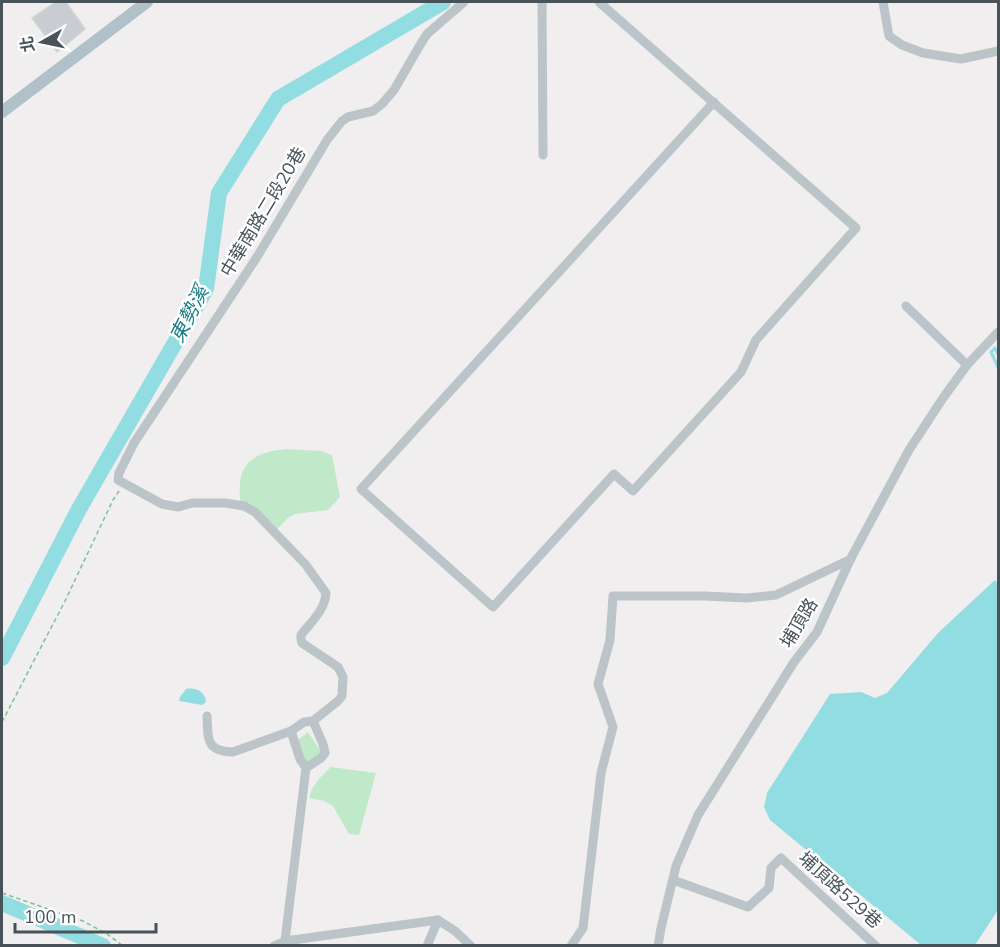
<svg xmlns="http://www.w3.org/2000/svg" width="1000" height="947" font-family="'Nunito Sans','Noto Sans TC',sans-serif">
<rect width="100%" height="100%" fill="#f0eeee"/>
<!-- green -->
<g fill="#c0e9ca">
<path d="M287 449 321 451 332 455 340 497 328 510 295 514 289 517 275 531 240 507C240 498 239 486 241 477 246 455 268 451 287 449Z"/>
<polygon points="308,732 322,753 307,772 298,740"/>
<path d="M331 767 376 773 359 835 349 834 333 806 324 801 309 798C312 784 322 776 331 767Z"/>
</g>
<!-- water -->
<g fill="#92dde1">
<polygon points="995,580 998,584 998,910 975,945 921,945 770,820 764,807 767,793 830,694 861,692 875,698 887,693 938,633"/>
<path d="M186 689C195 687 205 691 206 702L202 705 179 701 180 697Z"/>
</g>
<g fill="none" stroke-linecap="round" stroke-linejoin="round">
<!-- stream -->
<g stroke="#92dde1" stroke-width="3">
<polyline points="995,348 991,352 998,367"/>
<polyline points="995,348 998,355"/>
</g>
<!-- river -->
<g stroke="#92dde1" stroke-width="16">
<polyline points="2,658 79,509 206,289 219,193 278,99 443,2"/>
<polyline points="2,903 103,946"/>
</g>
</g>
<!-- building -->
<polygon fill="#c9ccd0" stroke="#d2d5d8" stroke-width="1.5" points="56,2 66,2 85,29 57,52 32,18"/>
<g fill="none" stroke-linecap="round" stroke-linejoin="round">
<!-- path -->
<g stroke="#7cc395" stroke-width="1.5" stroke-dasharray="4.5 3" stroke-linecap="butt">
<polyline points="2,722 65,601 113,500 119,491"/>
<polyline points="2,893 83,921 107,934 123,946"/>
</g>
<!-- minor -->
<g stroke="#bbc4c9" stroke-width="9">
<polyline points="542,2 543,155"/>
<polyline points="599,2 856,228 756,340 741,372 633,491 614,474 493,607 361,489 714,102"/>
<polyline points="883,2 889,36 902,45 923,53 961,59 998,51"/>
<polyline points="906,306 967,365"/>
<path d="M207 716C208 740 206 751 233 752L291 731 304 722 313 721"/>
<path d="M313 721 338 701 342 696 343 677 338 667 302 643 301 639V635C311 622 325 610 326 593L306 565 255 512 244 506 225 503H192L178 507 162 504 118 480 119 473 134 443 257 257 327 140 342 121 348 117 373 111 382 104 394 90 420 45 427 34 464 2"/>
<polyline points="306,768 321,758 325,753 323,744 313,721"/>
<polyline points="673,880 748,907 769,888 771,868 781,858 876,946"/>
<polyline points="285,941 306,768 300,759 291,731"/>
<polyline points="274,946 285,941 438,920 455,931 471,946"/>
<polyline points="427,946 438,920"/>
<polyline points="571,946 583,928 601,773 613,727 598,684 610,640 613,596 704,596 747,598 776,595 851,559"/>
<polyline points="658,946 661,928 676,866 698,815 794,662 817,632 851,558 909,450 943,398 967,365 998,332"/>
</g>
<!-- major -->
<polyline stroke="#b0c1c9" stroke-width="12" points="2,112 147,2"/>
</g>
<g text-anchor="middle" stroke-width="5" stroke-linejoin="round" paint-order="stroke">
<!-- street labels -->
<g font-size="18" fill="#485359" stroke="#fff">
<text transform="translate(263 212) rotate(-59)" y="6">中華南路二段20巷</text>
<text transform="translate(799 623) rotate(-59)" y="6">埔頂路</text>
<text transform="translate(840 890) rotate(42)" y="6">埔頂路529巷</text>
</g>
<!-- water labels -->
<g font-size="20" font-style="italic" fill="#1a7e84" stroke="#fff">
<text transform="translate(189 314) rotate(-63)" y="7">東勢溪</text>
</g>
</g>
<!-- border -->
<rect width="1000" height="947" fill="none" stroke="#485359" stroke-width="6"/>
<!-- north arrow -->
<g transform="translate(42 42) rotate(261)" stroke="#ffffff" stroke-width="4.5" paint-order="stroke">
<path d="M0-4.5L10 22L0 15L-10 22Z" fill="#485359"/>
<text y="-9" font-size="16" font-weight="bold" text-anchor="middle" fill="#485359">北</text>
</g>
<!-- scale -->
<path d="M15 923v9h141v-9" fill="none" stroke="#485359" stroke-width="3"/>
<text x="24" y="923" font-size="18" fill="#485359" stroke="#ffffff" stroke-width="4.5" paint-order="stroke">100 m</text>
</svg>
